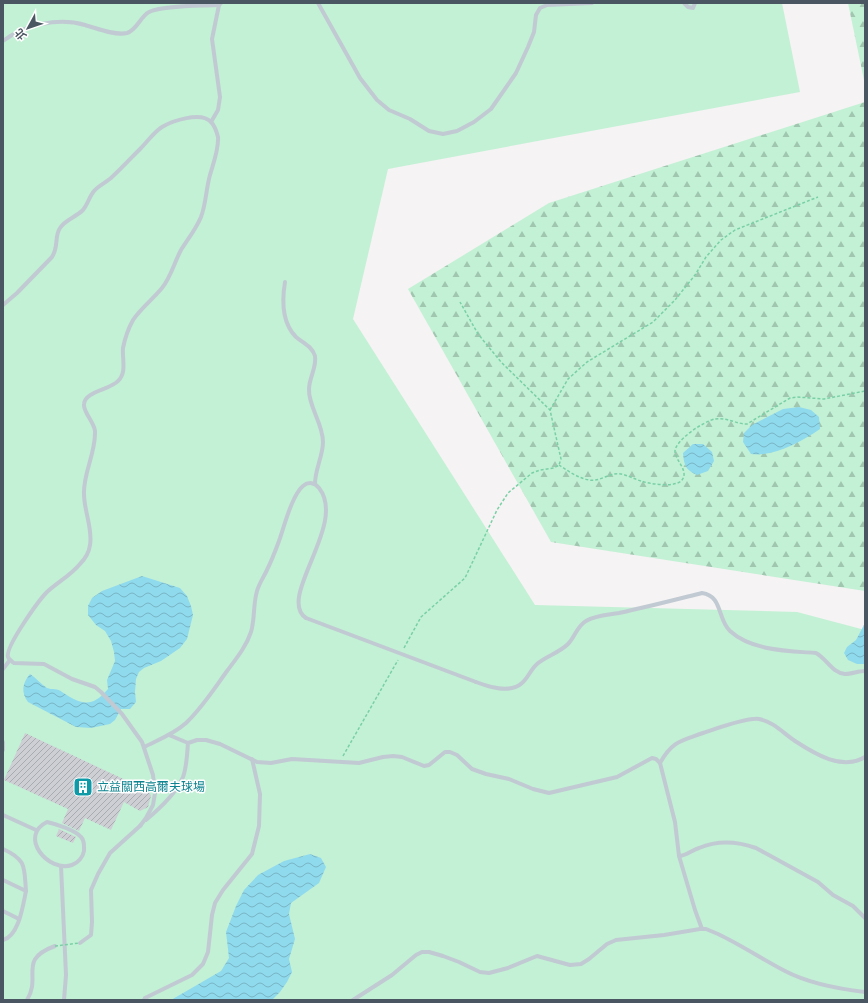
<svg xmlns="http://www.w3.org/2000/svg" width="868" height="1003" font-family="'Asap Condensed','Noto Sans TC',sans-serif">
<defs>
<pattern id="forest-firs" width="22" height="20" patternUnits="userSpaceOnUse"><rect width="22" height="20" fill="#c3f1d5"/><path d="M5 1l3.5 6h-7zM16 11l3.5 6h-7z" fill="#a0c6b0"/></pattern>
<pattern id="water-waves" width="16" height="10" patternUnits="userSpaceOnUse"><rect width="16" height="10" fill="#90daee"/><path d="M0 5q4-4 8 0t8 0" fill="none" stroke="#78b4c4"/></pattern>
<pattern id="building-hatch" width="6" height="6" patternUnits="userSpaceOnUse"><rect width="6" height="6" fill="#cdcfd5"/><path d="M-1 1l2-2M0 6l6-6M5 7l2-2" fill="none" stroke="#a8abb0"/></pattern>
</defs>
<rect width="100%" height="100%" fill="#f5f3f3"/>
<!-- grass -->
<polygon fill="#c3f1d5" points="3,3 782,3 800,92 388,169 353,319 535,605 797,612 865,630 865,1000 3,1000"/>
<!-- forest -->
<g fill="url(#forest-firs)">
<polygon points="848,3 865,3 865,85"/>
<polygon points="865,102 865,591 551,542 408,289 549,203"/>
</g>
<!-- water -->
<g fill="url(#water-waves)">
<path d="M799 407 811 410 819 417 820 429C801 442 774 457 751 454L743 442 744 433 752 425 783 409Z"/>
<path d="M693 444H703L712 452 714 461 708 471 697 475C686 470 684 466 683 453Z"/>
<path d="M142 576 180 588 187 596 191 606 193 615 187 639 180 648 161 661 144 668 139 672 136 679 135 692 136 702 130 709H121L115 720 110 724 91 728 76 727 28 702C21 693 22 683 30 674 36 678 41 684 47 688 52 690 58 688 62 692 82 705 92 708 108 689L107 680 115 661 114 652 111 641 105 631 96 625 88 615V606L92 598 102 591Z"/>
<polygon points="865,623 865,664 857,664 848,660 844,653 847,647 856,640"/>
<polygon points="310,854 321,858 326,867 319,883 291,903 289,914 295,939 289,959 292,972 287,982 280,992 272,1000 171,1000 221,971 229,958 226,932 236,906 244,890 258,875 284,861"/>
</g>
<!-- building -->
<g fill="url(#building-hatch)">
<polygon points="25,733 134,784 144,786 148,789 151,796 148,807 140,811 124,802 111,830 85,818 79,831 62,823 68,809 4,780"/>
<polygon points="59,829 76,837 73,843 56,836"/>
</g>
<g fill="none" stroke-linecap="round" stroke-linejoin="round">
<!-- path -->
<g stroke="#7ad0a6" stroke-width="1.5" stroke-dasharray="3 2" stroke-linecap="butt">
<polyline points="550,410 568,379 587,362 653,322 675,300 695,275 706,257 721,240 735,230 818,197"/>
<path d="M559 465C568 471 578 478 589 480 601 482 609 472 621 474 627 475 634 479 641 481 649 484 676 488 682 480 689 471 676 461 675 452 674 441 704 421 715 419 726 417 736 424 747 424L790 398 797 397 824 399 865 391"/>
<polyline points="404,648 421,617 465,578 497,510 508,493 532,473 540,470 554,468 559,465 561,459 550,410 501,362 478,334 460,302"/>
<polyline points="343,756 398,660"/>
</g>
<!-- service -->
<g stroke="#c1cad2" stroke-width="4">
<polyline points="318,3 360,78 377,100 389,110 410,119 429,131 443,134 457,131 474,122 491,109 516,73 528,47 534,32 536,15 540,8 547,5 592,3"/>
<polyline points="684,3 688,7 693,8 695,3"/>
<path d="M3 41C24 25 58 17 85 25 96 28 115 36 127 33 137 30 140 17 149 12 163 5 203 6 219 5L221 3"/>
<polyline points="211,122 218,110 220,97 212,39 219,5"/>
<path d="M285 282C282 300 282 323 296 337 303 343 312 346 315 356 317 367 309 378 309 389 308 406 323 423 323 442 323 456 315 469 315 484"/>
<path d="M3 305 17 293 52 257C59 246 54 237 60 228 65 220 76 217 83 210 88 204 89 197 94 191 98 186 105 183 111 178 121 169 131 158 141 148 148 141 154 132 162 127 172 121 201 111 211 122 214 125 217 133 218 137 219 149 213 164 210 175 206 189 206 204 201 217 196 229 188 239 181 250 174 263 171 277 162 288 153 299 141 308 133 320 128 329 125 338 123 348 122 359 127 373 118 381 110 390 85 391 84 404 83 412 94 422 95 431 96 453 83 473 84 494 84 511 93 529 90 545 89 552 85 559 80 564 71 575 58 582 47 592 39 600 5 647 8 657 9 660 11 661 14 663L44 664 72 679 95 687 101 692 122 714 142 742 153 775 155 793 153 805 146 818 140 826"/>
<polyline points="3,669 10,660"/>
<path d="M476 682C489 687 510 694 522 683 528 678 531 669 537 664 546 656 559 653 568 644 575 637 577 626 586 621 596 615 608 615 619 613 647 607 674 600 702 593 723 596 717 619 730 631 752 651 789 651 816 653 827 659 832 673 845 674 852 674 858 671 865 671"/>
<polyline points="169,735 188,743"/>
<polyline points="3,742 3,750"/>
<path d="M144 747C158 740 174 734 186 723 202 708 214 689 227 671 236 659 246 647 251 632 255 619 253 604 257 591 259 584 263 578 266 572 271 562 275 552 279 541 284 527 292 495 303 486 309 481 315 483 319 488 348 524 276 598 306 618"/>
<path d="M660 763C672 741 681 741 703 733 715 729 748 717 759 719 774 722 783 733 795 741 815 754 842 771 865 757"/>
<polyline points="3,815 36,830"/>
<path d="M146 820C158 810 177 792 183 777 187 766 187 754 188 743L197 740H206L220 744 257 762 271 763 292 759 359 763 383 757 393 756 402 757 424 766 429 765 445 752H450L457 755 472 769 486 774 509 779 533 789 549 793 617 777 652 758 656 759 660 763 675 822 679 856C686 856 692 850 699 848 718 840 736 841 756 848L818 882 833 895 853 906 865 918"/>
<path d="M47 822C56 824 75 830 81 837 85 841 84 846 84 851 83 857 78 863 72 865 48 873 18 836 47 822Z"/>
<path d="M3 849C27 860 24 867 26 891"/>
<polyline points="679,856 695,910 702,929"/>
<polyline points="61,866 66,975 64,1000"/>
<path d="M3 880 26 891C23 905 19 936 3 940"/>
<polyline points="3,911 19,919"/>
<polyline points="80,943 91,935 92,922 91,890 98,874 110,853 141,825"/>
<path d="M27 1000C42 976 17 960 55 946"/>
<polyline points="144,1000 145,998 192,975 203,964 208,952 212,915 215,903 223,890 252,854 259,826 260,794 252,759"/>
<path d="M353 1000 392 975 416 955 422 952H429L443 956 459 962 480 972 489 973 508 968 537 956 570 965 581 964 589 959 607 944 616 940 664 935 700 929H706L718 934C741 945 762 959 785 971 808 983 839 989 865 992"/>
</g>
<!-- path-bridge -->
<polyline stroke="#7ad0a6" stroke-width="1.5" stroke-dasharray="3 2" stroke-linecap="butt" points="55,946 80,943"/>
<!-- service-bridge -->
<polyline stroke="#c1cad2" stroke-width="4" points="306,618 476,682"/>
</g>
<!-- icons -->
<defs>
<g id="building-square" transform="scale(1)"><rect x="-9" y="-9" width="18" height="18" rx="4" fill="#0f9aa8" stroke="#fff"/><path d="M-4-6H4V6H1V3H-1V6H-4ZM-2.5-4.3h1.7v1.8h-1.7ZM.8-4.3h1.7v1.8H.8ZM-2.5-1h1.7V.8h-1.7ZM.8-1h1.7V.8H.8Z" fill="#fff"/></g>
</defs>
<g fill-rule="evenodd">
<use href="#building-square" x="83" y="787"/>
</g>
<g text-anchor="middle" stroke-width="3" stroke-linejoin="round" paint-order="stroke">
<!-- culture labels -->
<g font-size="12" fill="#0d838f" stroke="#fff" text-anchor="start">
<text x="97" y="791">立益關西高爾夫球場</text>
</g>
</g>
<!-- border -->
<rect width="868" height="1003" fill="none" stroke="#4a5661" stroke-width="8"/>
<!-- north arrow -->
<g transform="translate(28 28) rotate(230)" stroke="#ffffff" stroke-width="3" paint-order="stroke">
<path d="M0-3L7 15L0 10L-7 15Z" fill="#4a5661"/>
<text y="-6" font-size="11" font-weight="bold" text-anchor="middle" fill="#4a5661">北</text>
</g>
</svg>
